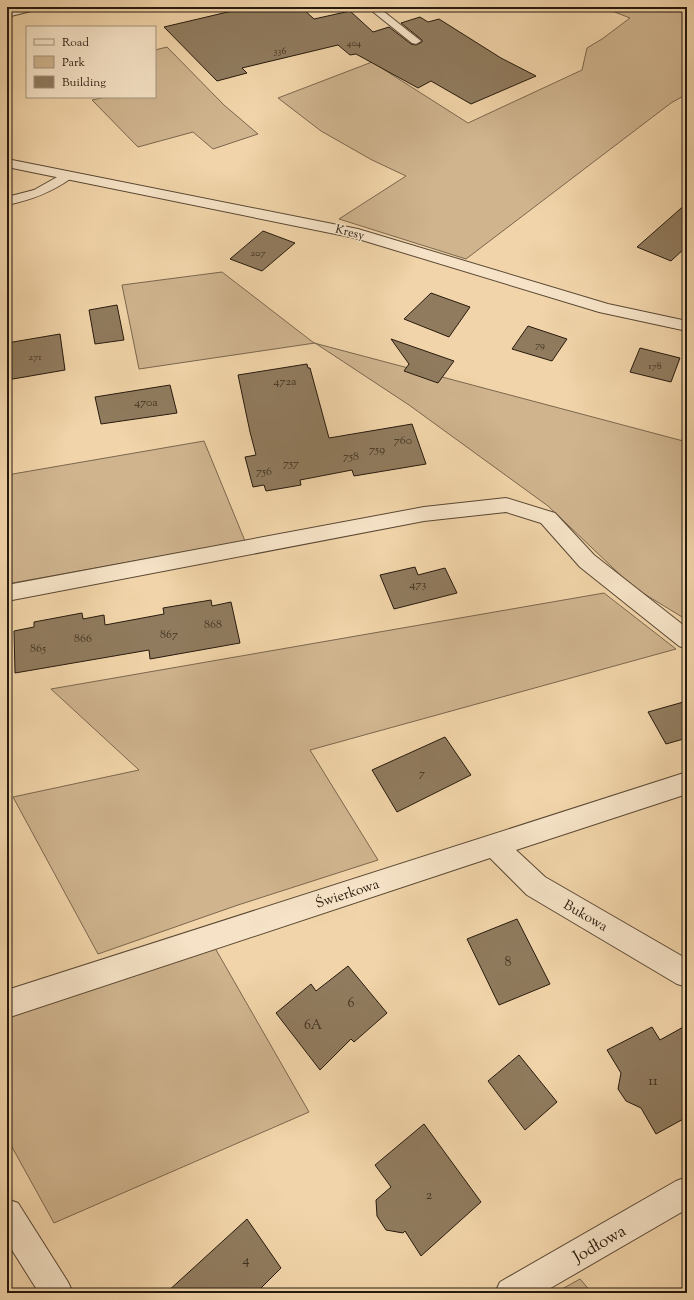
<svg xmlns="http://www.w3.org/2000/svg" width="694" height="1300" font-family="'Sorts Mill Goudy',serif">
<rect width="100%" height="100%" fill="#f1d4a9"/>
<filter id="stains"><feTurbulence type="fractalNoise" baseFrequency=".005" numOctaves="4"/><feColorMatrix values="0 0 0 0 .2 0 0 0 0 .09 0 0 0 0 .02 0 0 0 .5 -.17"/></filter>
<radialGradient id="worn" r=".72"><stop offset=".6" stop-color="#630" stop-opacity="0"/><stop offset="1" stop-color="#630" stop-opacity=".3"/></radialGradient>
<!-- green -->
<g fill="#cfb48e" stroke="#7b674e">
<polygon points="602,7 687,7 687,94 671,103 466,259 339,219 406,176 372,160 321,131 278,98 372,62 468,123 582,70 587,48 602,39 630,18"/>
<polygon points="167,47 224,105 258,134 213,149 193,132 138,147 92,100 106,97 155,97 155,50"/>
<polygon points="222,272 314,343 687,442 687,620 633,587 548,506 409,405 315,343 139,369 122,285"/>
<polygon points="204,441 245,541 7,584 7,475"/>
<polygon points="604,593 676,649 310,750 378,860 238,905 98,954 13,797 139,770 51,689"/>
<polygon points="215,948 309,1112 54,1223 7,1138 7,1017"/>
<polygon points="580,1279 592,1293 555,1293"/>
</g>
<!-- building -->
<g fill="#907b5e" stroke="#271a0d">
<polygon points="249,7 301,7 314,19 350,11 373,32 389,27 411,44 416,45 422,42 422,40 401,23 420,17 428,22 439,19 501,58 536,76 471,104 431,81 418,88 356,54 350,55 338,45 242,68 247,73 217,81 164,27"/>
<polygon points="687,203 687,246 671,261 637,247"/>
<polygon points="263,231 295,243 262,271 230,259"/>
<polygon points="431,293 470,307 449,337 404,319"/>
<polygon points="117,305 124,340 95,344 89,310"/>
<polygon points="528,326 567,339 552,361 512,349"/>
<polygon points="60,334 65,370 7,380 7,343"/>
<polygon points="391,339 454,361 438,383 404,371 409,364"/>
<polygon points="640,348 680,358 671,382 630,372"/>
<polygon points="307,364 308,368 310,368 329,438 412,424 426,464 354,476 352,470 300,480 301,485 266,491 264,485 253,487 245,457 256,455 250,432 238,375"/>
<polygon points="170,385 177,413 101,424 95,397"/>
<polygon points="415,567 418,575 445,568 457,593 394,609 380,575"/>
<polygon points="211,600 212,606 231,602 240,643 150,659 149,650 15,673 14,631 34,627 34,622 82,613 83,619 104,615 105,625 164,614 163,608"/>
<polygon points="687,701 687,738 666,744 648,712"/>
<polygon points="445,737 471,775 397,812 372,770"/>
<polygon points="517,919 550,984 499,1005 467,939"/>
<polygon points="348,966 387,1013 354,1042 351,1039 320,1070 276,1013 311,984 316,991"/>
<polygon points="687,1025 687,1117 656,1134 641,1108 626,1101 618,1089 621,1073 607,1050 652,1027 660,1040"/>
<polygon points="519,1055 557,1102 525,1130 488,1081"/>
<polygon points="424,1124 481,1202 421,1256 405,1231 403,1233 386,1230 377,1216 376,1200 391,1187 375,1165"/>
<polygon points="247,1219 281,1268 256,1293 166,1293"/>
</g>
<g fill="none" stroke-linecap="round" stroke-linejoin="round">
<!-- service casing -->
<g stroke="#5a4834" stroke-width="2">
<g id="service">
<polygon points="367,7 378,7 421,41 416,44 412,43"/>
<path d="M66 172 70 173 72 176 70 179C50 193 31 200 7 205V197L34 190Z"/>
</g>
</g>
<!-- minor casing -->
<g stroke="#5a4834" stroke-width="2">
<g id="minor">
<polygon points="7,159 358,229 608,304 687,321 687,331 599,312 355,238 7,167"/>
<polygon points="506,498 555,513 594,555 687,628 687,649 679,646 580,567 541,523 506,512 424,521 7,601 7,585 424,507"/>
<polygon points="687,772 687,794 516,850 545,877 687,959 687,987 677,984 527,895 490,858 7,1018 7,990"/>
<polygon points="687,1177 687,1209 542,1293 495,1293 500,1282 676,1181"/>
<polygon points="7,1199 18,1203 68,1282 73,1293 39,1293 7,1242"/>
</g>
</g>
<!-- tertiary casing -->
<g stroke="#5a4834" stroke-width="2">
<polygon id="tertiary" points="17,7 37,7 35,10 7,17 7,9"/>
</g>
<!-- service -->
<use href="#service" fill="#f6e3c7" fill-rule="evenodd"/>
<!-- minor -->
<use href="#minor" fill="#f6e3c7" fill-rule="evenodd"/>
<!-- tertiary -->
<use href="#tertiary" fill="#f6e3c7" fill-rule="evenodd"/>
</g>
<g text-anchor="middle" stroke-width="3" stroke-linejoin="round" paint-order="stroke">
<!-- far-number labels -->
<g font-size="10" fill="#413221">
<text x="354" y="46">404</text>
<text x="280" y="54">336</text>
<text x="258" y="256">207</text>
<text x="540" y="348">79</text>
<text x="35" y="360">271</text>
<text x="655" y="369">178</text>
</g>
<!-- far-street labels -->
<g font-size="12" fill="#271a0d" stroke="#f6e3c7">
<text transform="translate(350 232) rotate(14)" y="4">Kresy</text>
</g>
<!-- number labels -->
<g font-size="12" fill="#413221">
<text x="285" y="385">472a</text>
<text x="146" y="406">470a</text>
<text x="403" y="444">760</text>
<text x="377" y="453">759</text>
<text x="351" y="460">758</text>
<text x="291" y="467">757</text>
<text x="264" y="475">756</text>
<text x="418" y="588">473</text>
<text x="213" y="628">868</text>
<text x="169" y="638">867</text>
<text x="83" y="642">866</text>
<text x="38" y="652">865</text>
<text x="422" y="777">7</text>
</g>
<!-- street labels -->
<g font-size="14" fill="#271a0d" stroke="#f6e3c7">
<text transform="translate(347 893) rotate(-18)" y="5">Świerkowa</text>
<text transform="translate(586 915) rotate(30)" y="5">Bukowa</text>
</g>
<!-- near-number labels -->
<g font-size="14" fill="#413221">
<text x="508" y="966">8</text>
<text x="351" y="1007">6</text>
<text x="313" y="1029">6A</text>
<text x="653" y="1085">11</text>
<text x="429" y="1199">2</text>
<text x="246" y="1264">4</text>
</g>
<!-- near-street labels -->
<g font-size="17" fill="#271a0d" stroke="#f6e3c7">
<text transform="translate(599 1243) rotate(-30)" y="6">Jodłowa</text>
</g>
</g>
<!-- margin -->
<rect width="694" height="1300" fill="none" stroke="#f1d4a9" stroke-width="24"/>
<rect x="8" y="8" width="678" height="1284" fill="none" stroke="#271a0d" stroke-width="2"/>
<rect x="12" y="12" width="670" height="1276" fill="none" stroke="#271a0d"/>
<!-- legend -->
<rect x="26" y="26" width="130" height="72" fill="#f6e3c7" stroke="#a3937d"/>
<rect x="34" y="39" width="20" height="6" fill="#f6e3c7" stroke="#a3937d"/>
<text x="62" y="46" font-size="12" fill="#271a0d">Road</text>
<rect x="34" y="56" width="20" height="12" fill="#cfb48e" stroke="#a3937d"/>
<text x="62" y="66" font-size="12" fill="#271a0d">Park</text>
<rect x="34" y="76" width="20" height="12" fill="#907b5e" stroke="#a3937d"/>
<text x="62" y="86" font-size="12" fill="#271a0d">Building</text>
<rect width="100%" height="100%" filter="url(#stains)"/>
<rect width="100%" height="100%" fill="url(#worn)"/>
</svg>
